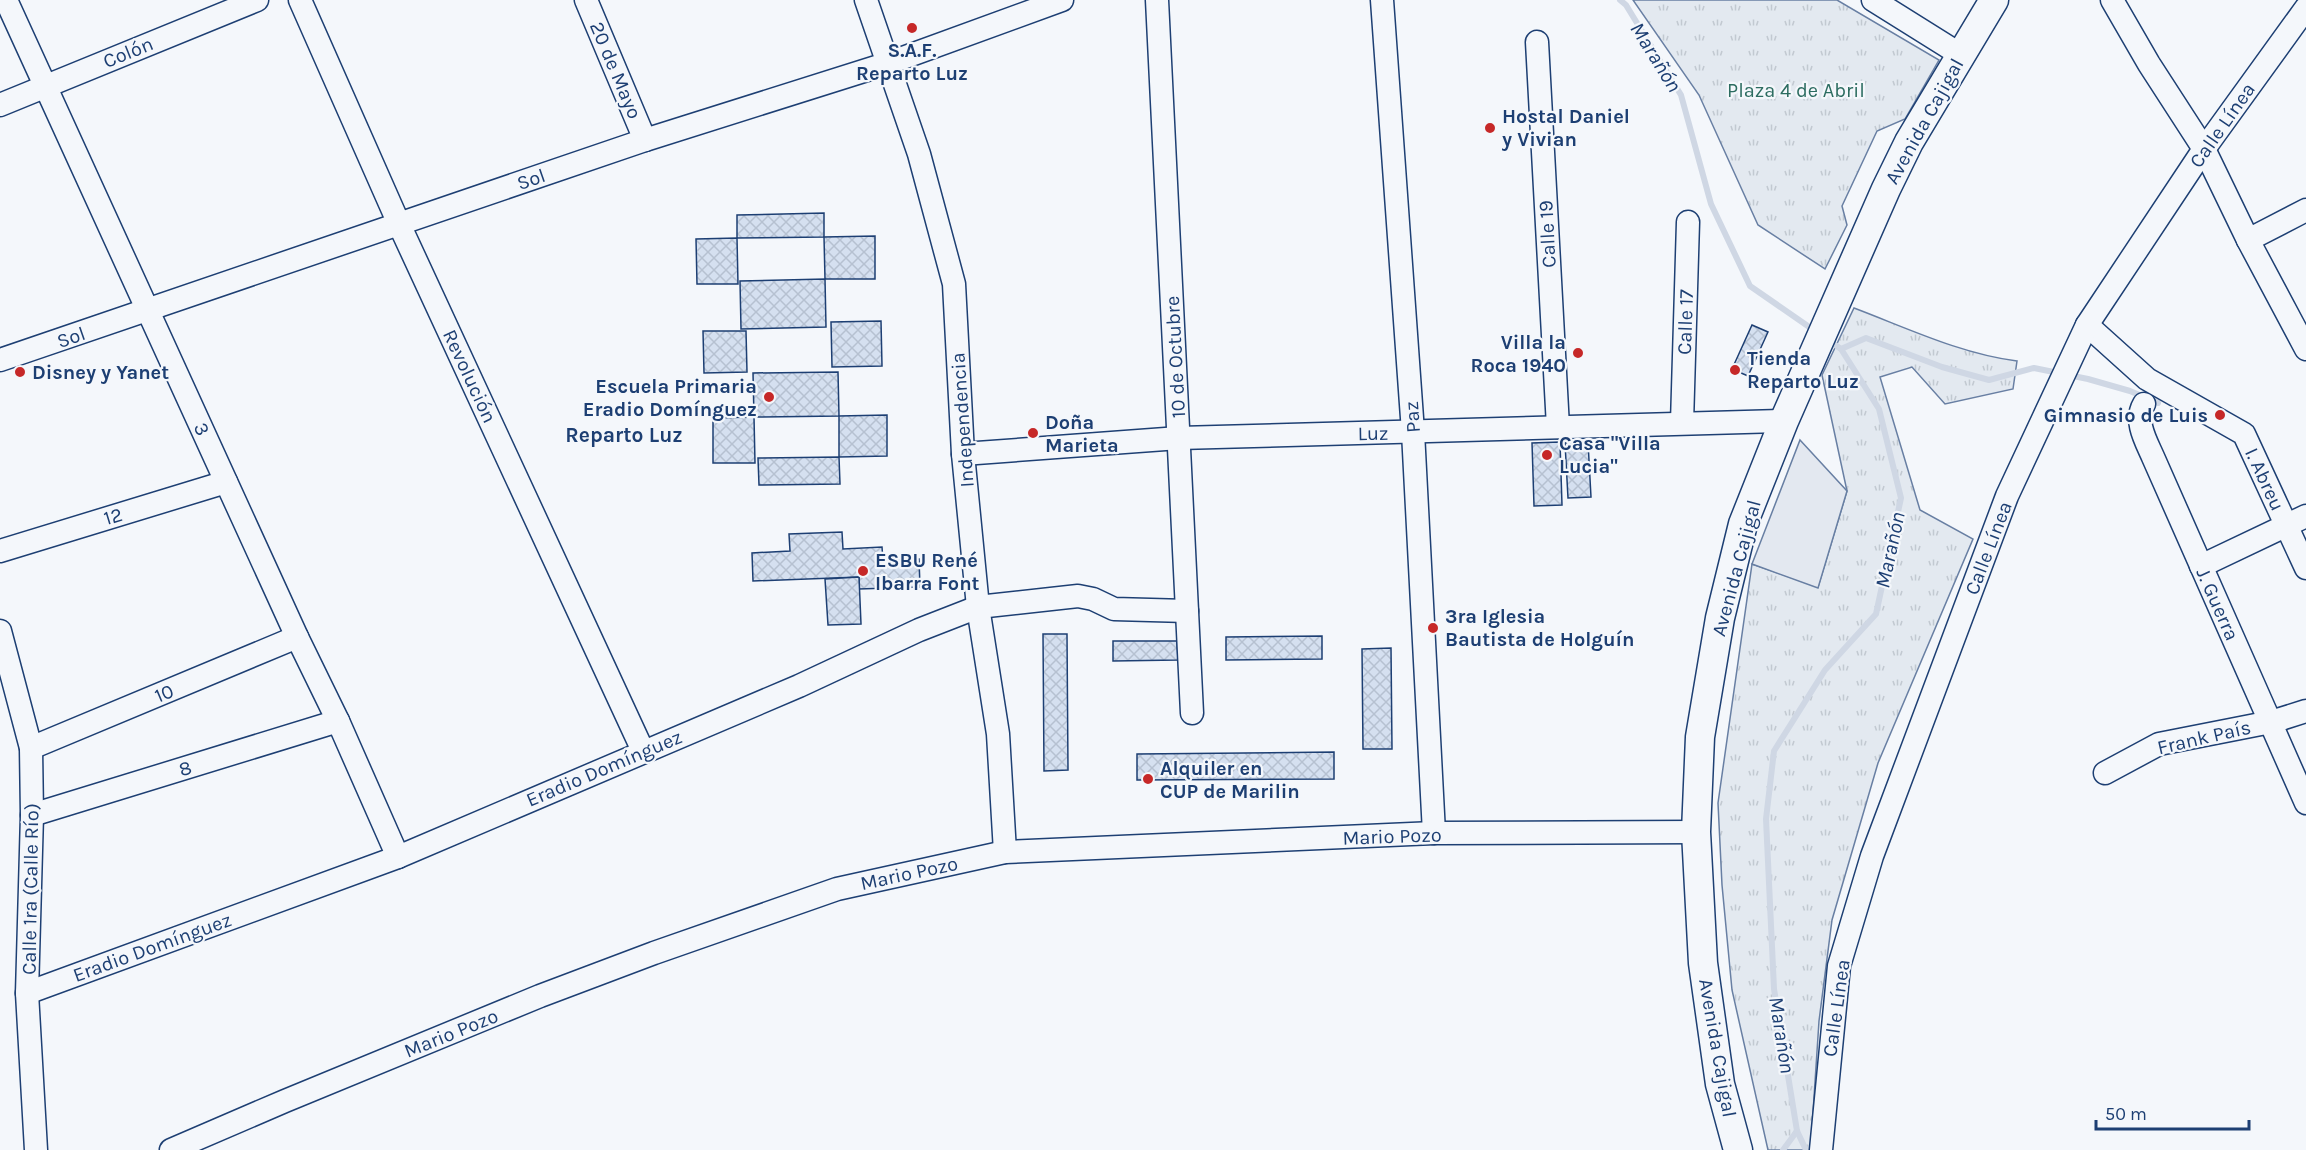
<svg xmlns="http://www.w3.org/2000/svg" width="2306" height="1150" font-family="Karla,sans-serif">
<defs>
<pattern id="grass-tufts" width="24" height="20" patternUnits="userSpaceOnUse" patternTransform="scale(1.5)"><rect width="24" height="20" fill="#e3e9f0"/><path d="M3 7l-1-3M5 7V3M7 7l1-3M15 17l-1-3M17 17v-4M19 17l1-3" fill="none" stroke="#c2c9d1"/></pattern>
<pattern id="building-cross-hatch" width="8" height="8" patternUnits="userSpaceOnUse" patternTransform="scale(1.5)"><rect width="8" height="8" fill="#d5e0f0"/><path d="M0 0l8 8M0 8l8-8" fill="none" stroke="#b6c1d1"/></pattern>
</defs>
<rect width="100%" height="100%" fill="#f4f7fb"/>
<!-- grass -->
<g fill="url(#grass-tufts)" stroke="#687fa3" stroke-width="1.5">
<polygon points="1633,0 1837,0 1939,60 1905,119 1877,131 1842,206 1847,225 1825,269 1758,225 1699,95"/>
<path d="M1854 308C1907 328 1961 354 2017 361L2013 389 1945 404 1912 367 1880 377 1920 510 1973 539 1878 763 1832 920 1819 1021 1812 1128 1817 1150H1768L1732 990 1722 885 1718 803 1752 564 1818 587 1847 491 1822 375Z"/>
</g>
<!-- parking -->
<polygon fill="#e3e8f0" stroke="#687fa3" stroke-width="1.5" points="1800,440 1847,491 1818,588 1752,564"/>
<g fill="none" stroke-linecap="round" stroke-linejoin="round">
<!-- stream -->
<g stroke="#cfd7e4" stroke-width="6">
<polyline points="1620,0 1626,5 1681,95 1711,204 1750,286 1815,331"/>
<polyline points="1841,349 1866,338 1942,367 1989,380 2034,368 2088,379 2130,391 2158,403"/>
<polyline points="1783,1150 1797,1131"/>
<polyline points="1806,1150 1797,1131 1774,989 1766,819 1774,751 1825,670 1876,614 1901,498 1879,409 1841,349 1828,340"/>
</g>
</g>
<!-- building -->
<g fill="url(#building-cross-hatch)" stroke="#1d3f73" stroke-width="1.5">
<polygon points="824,213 824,237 737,238 737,215"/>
<polygon points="875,236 875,279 825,279 824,237"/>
<polygon points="737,238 738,284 697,284 696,239"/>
<polygon points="825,279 826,327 741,329 740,281"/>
<polygon points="881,321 882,366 832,367 831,322"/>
<polygon points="1752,325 1768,332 1748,376 1732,369"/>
<polygon points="703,331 746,331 747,372 704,373"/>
<polygon points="838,372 839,416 754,417 753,373"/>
<polygon points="887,415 887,456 839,457 839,416"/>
<polygon points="754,417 755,463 713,463 713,418"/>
<polygon points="1560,442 1562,505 1534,506 1532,443"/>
<polygon points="1588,442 1591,497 1568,498 1565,443"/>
<polygon points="839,457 840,484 759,485 758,458"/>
<polygon points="842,532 843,549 882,547 883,560 919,559 920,587 859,589 859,577 753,581 752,553 790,551 789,534"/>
<polygon points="859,577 861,624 828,625 825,579"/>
<polygon points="1043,634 1067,634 1068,770 1044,771"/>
<polygon points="1322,636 1322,659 1226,660 1226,637"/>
<polygon points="1113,641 1177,641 1178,660 1113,661"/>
<polygon points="1391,648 1392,749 1363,749 1362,649"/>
<polygon points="1334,752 1334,779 1137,780 1137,754"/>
</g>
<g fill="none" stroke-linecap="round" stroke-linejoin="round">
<!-- minor casing -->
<g stroke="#1d3f73" stroke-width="25">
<g id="minor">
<polyline points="6,0 297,637 338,721 398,857"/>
<polyline points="300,0 399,224 643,751"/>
<polyline points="586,0 645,140"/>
<polyline points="866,0 919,154 954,284 963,454 978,607 998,734 1005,852"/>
<polyline points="1157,0 1192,713"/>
<polyline points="1382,0 1413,432 1434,833"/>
<polyline points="1873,0 1961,55"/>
<polyline points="2112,0 2149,64 2204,149 2248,240 2306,349"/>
<polyline points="1537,42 1558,427"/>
<polyline points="0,105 257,0"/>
<polyline points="2248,240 2306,210"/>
<polyline points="2087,325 2147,379 2244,434 2306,568"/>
<polyline points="0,360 645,140 889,63 1062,0"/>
<path d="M2144 404C2134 421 2146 441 2153 457L2306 803"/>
<polyline points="1682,423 1688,222"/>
<polyline points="963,454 1179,438 1784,421"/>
<polyline points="0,551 226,482"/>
<polyline points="2201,566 2306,516"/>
<polyline points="0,631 31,748 32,815 27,993 36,1150"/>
<polyline points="31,748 297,637"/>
<polyline points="2105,773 2159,744 2271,722 2306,711"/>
<polyline points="32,815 338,721"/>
<polyline points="27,993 398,857 799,686 919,630 978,607 1078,596 1093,599 1114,609 1187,611"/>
<polyline points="171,1150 285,1101 540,996 654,953 837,889 1005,852 1434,833 1696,832"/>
<polyline points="1821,1150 1839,966 1872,856 2007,496 2087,325 2204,149 2306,8"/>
</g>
</g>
<!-- major casing -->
<g stroke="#1d3f73" stroke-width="31">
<polyline id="major" points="1738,1150 1720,1084 1703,963 1696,832 1700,737 1720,618 1743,524 1784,421 1886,189 1909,142 1994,0"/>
</g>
<!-- minor -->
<use href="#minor" stroke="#f4f7fb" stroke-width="22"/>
<!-- major -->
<use href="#major" stroke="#f4f7fb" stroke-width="28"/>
</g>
<!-- markers -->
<g fill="#c62828" stroke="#f4f7fb" stroke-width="2">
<circle cx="912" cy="28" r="6"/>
<circle cx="1490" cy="128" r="6"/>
<circle cx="1578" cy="353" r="6"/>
<circle cx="1735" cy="370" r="6"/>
<circle cx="20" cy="372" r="6"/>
<circle cx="769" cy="397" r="6"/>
<circle cx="2220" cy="415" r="6"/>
<circle cx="1033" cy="433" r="6"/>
<circle cx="1547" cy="455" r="6"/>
<circle cx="863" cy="571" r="6"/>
<circle cx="1433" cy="628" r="6"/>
<circle cx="1148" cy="779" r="6"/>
</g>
<g text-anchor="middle" stroke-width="4.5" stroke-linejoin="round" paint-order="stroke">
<!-- poi labels -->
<g font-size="20" font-weight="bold" fill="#1d3f73" stroke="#f4f7fb" text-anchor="start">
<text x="912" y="57" text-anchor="middle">S.A.F.<tspan x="912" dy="23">Reparto Luz</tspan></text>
<text x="1502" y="123">Hostal Daniel<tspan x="1502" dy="23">y Vivian</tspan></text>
<text x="1566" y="349" text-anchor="end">Villa la<tspan x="1566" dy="23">Roca 1940</tspan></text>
<text x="1747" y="365">Tienda<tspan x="1747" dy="23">Reparto Luz</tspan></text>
<text x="32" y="379">Disney y Yanet</text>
<text x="757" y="393" text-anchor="end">Escuela Primaria<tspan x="757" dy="23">Eradio Domínguez</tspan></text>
<text x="2208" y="422" text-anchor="end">Gimnasio de Luis</text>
<text x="1045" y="429">Doña<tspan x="1045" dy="23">Marieta</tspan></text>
<text x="1559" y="450">Casa "Villa<tspan x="1559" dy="23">Lucia"</tspan></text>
<text x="875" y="567">ESBU René<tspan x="875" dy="23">Ibarra Font</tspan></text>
<text x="1445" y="623">3ra Iglesia<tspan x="1445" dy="23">Bautista de Holguín</tspan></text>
<text x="1160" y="775">Alquiler en<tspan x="1160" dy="23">CUP de Marilin</tspan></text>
</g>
<!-- street labels -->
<g font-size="20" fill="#1d3f73" stroke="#f4f7fb">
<text transform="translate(128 52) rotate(-22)" y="7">Colón</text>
<text transform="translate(616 70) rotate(67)" y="7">20 de Mayo</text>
<text transform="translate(1924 121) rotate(-61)" y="7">Avenida Cajigal</text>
<text transform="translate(2222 125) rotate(-55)" y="7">Calle Línea</text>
<text transform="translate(531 179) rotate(-19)" y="7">Sol</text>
<text transform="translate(1547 234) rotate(-93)" y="7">Calle 19</text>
<text transform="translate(1685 322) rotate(-88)" y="7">Calle 17</text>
<text transform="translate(71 337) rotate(-19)" y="7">Sol</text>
<text transform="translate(1175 357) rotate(-93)" y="7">10 de Octubre</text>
<text transform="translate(470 376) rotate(65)" y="7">Revolución</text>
<text transform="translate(1412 417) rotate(-94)" y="7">Paz</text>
<text transform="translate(962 420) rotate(-94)" y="7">Independencia</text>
<text transform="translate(202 429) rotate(65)" y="7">3</text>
<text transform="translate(1373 433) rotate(-1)" y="7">Luz</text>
<text transform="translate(2265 479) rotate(65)" y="7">I. Abreu</text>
<text transform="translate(113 516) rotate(-17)" y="7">12</text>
<text transform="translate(1988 548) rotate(-69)" y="7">Calle Línea</text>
<text transform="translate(1736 568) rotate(-75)" y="7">Avenida Cajigal</text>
<text transform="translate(2218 604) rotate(66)" y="7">J. Guerra</text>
<text transform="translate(164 693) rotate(-23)" y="7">10</text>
<text transform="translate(2204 737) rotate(-13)" y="7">Frank País</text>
<text transform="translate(185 768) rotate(-17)" y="7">8</text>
<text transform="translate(604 768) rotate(-23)" y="7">Eradio Domínguez</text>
<text transform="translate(1392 836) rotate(-2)" y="7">Mario Pozo</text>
<text transform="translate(909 873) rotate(-12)" y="7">Mario Pozo</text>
<text transform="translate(30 889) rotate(-89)" y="7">Calle 1ra (Calle Río)</text>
<text transform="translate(152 947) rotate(-20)" y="7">Eradio Domínguez</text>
<text transform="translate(1836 1008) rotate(-82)" y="7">Calle Línea</text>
<text transform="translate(451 1033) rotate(-22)" y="7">Mario Pozo</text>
<text transform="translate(1718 1048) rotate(80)" y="7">Avenida Cajigal</text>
</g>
<!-- park labels -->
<g font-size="20" fill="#2c6c60" stroke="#f4f7fb">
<text x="1796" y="97">Plaza 4 de Abril</text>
</g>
<!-- water labels -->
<g font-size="21" font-style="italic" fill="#1d3f73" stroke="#f4f7fb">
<text transform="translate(1656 57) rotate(58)" y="7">Marañón</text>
<text transform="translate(1890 550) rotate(-78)" y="7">Marañón</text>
<text transform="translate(1782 1035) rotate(81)" y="7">Marañón</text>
</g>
<!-- neighbourhood labels -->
<g font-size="21" font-weight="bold" fill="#1d3f73" stroke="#f4f7fb">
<text x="624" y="442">Reparto Luz</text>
</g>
</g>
<!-- scale -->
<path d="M2096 1120v9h153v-9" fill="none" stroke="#1d3f73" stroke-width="3"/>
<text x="2105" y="1120" font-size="18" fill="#1d3f73" stroke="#f4f7fb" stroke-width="4.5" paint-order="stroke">50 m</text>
</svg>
